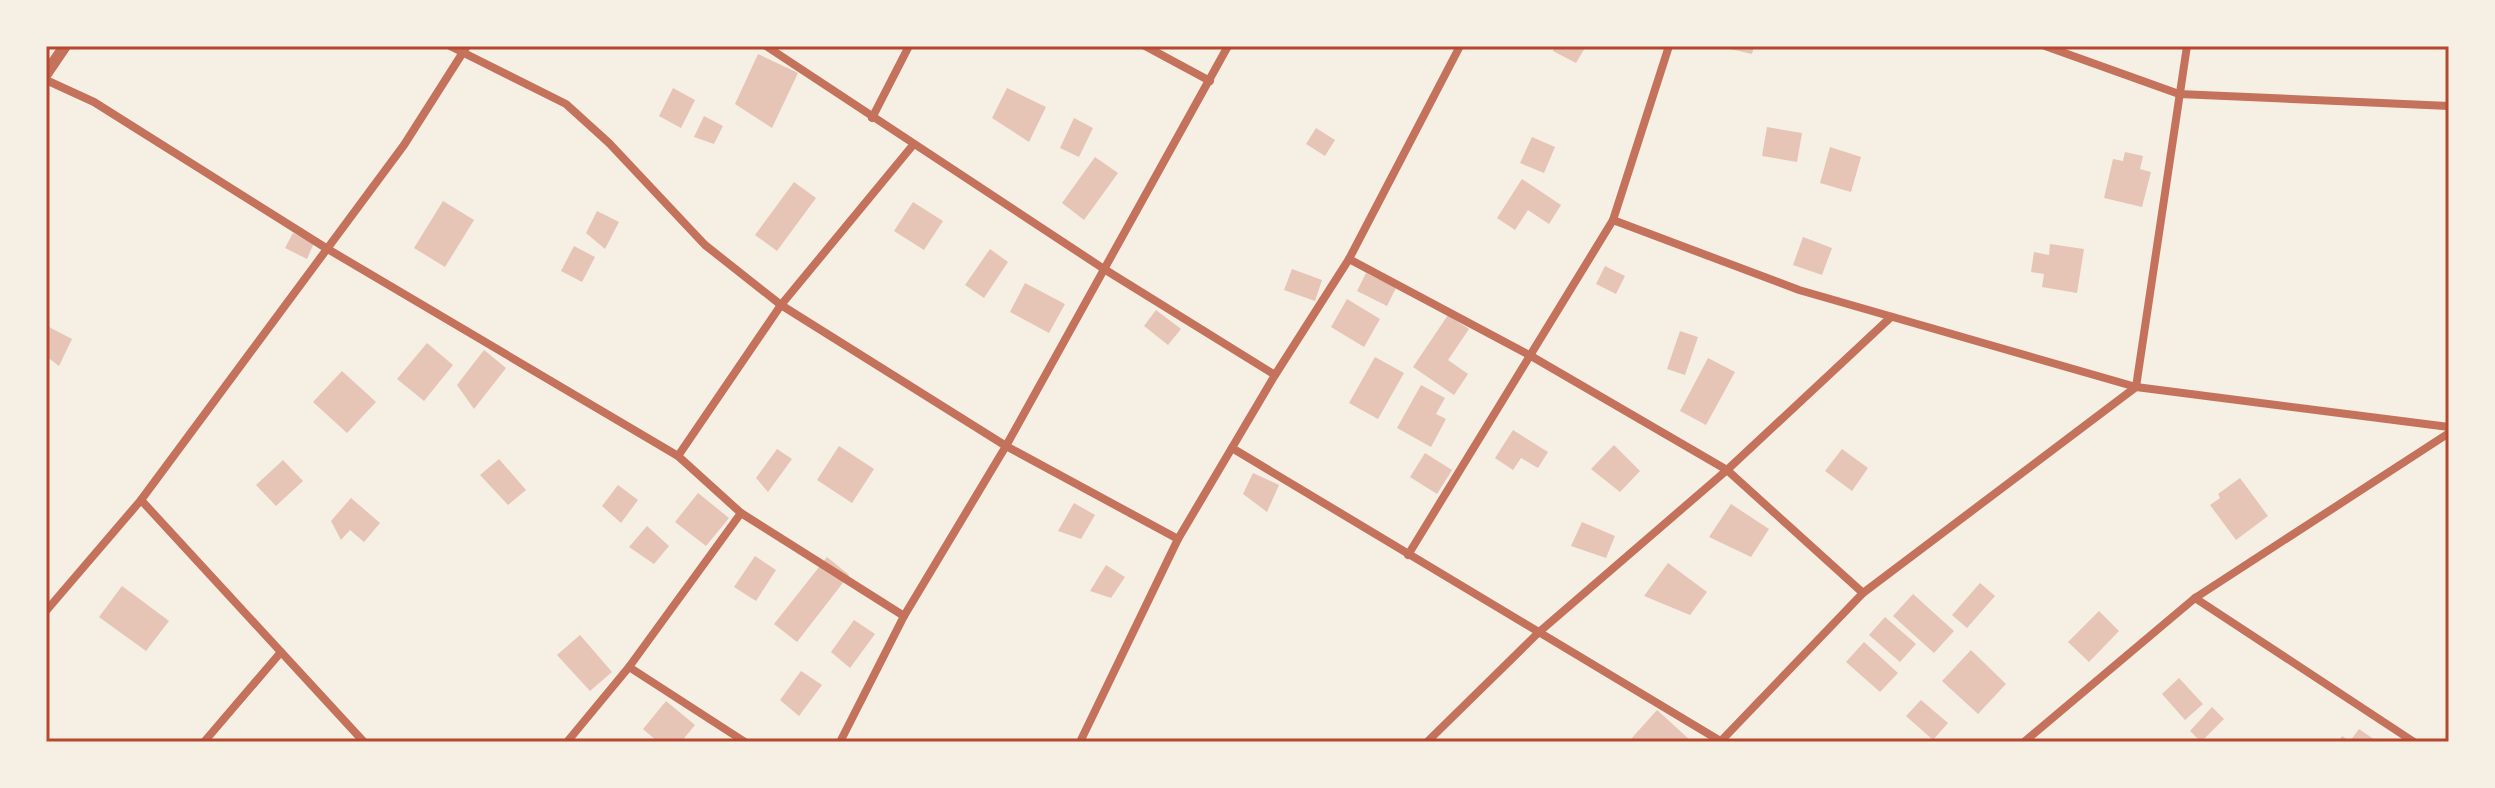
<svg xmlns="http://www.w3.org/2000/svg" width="2495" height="788" font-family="'Exo 2',sans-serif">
<rect width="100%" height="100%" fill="#f6efe4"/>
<!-- building -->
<g fill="#e6c5b7">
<polygon points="1555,46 1586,46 1576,63 1553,51"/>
<polygon points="1717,46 1754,46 1752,54"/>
<polygon points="758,54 798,73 772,128 735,104"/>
<polygon points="673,88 695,100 681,128 659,116"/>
<polygon points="1007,88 1046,107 1029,142 992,118"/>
<polygon points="704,116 723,126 714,144 694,137"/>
<polygon points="1074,118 1093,128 1079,157 1060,148"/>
<polygon points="1767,127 1802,133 1797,162 1762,156"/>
<polygon points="1316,128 1335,140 1325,156 1306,144"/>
<polygon points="1532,137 1555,147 1544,173 1520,163"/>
<polygon points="1830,147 1861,157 1851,192 1820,183"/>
<polygon points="2125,152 2143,156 2140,169 2151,172 2142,207 2104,198 2113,159 2123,161"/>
<polygon points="1095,157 1118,173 1084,220 1062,203"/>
<polygon points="1522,179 1561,205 1549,224 1528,210 1515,230 1497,218"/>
<polygon points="794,182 816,198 777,251 755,235"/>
<polygon points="443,201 474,220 445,267 414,248"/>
<polygon points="913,202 943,221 924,250 894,231"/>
<polygon points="597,211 619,222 605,249 586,233"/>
<polygon points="293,233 314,243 307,259 285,248"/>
<polygon points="1803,237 1832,248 1822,275 1793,265"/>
<polygon points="2050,244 2084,249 2077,293 2042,287 2044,274 2031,272 2034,252 2049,255"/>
<polygon points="574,246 595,257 582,282 561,271"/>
<polygon points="990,249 1008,262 984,298 965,285"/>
<polygon points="1605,266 1625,276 1616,294 1596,284"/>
<polygon points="1292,269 1322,280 1315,301 1284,290"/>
<polygon points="1366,273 1396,288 1387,306 1357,291"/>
<polygon points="1025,283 1065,304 1049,333 1010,312"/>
<polygon points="1347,299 1380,319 1364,347 1331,327"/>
<polygon points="1156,310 1181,329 1168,345 1144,326"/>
<polygon points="1448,315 1469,329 1448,360 1468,374 1454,395 1413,367"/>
<polygon points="49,327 72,339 59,366 46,356 46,334"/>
<polygon points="1680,331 1698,337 1685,375 1667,369"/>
<polygon points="427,343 453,365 424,401 397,379"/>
<polygon points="484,350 506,368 474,409 457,385"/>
<polygon points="1375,357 1404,373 1378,419 1349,403"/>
<polygon points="1708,358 1735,372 1706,425 1680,411"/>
<polygon points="342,371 376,402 347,433 313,402"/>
<polygon points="1421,385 1445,398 1436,414 1446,419 1431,447 1397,428"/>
<polygon points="1513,430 1548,452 1538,468 1521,458 1513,470 1495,458"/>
<polygon points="1614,445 1640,471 1620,492 1591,469"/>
<polygon points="839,446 874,469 852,503 817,480"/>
<polygon points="777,449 792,459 768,492 756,478"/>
<polygon points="1842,449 1868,468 1852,491 1825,471"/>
<polygon points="1425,453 1452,470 1437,494 1410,477"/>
<polygon points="499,459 526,490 508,505 480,475"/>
<polygon points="283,460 303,481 276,506 256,485"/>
<polygon points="1253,473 1279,485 1267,512 1243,494"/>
<polygon points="2240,478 2268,516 2236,540 2210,505 2220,498 2218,494"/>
<polygon points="618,485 638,500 621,523 602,506"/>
<polygon points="698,493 729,518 706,546 675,522"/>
<polygon points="351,498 380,523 364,542 350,530 341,540 331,521"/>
<polygon points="1074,503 1095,515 1081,539 1058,531"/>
<polygon points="1731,504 1769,529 1751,557 1709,537"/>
<polygon points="1582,522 1615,536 1606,558 1571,546"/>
<polygon points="647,526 669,546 654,564 629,547"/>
<polygon points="755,556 776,570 756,601 734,587"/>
<polygon points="827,557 849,575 797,642 774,624"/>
<polygon points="1668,563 1707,592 1690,615 1644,596"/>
<polygon points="1106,565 1125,577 1111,598 1090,591"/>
<polygon points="1980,583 1995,596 1967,628 1952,615"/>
<polygon points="122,586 169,621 146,651 99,617"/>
<polygon points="1913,594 1954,631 1934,653 1893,616"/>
<polygon points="2099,611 2119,631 2089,662 2068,642"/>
<polygon points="1885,617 1916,644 1900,662 1869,635"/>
<polygon points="854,620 875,634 850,668 831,652"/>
<polygon points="580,635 612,672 590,691 557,655"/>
<polygon points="1864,642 1898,673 1880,692 1846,662"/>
<polygon points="1971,650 2006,684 1978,714 1942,681"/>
<polygon points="801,671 822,685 799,716 780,700"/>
<polygon points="2179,678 2203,704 2185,720 2162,694"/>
<polygon points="1921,700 1948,723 1933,740 1906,716"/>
<polygon points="666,701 695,725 681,742 658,742 643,729"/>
<polygon points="2212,707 2224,719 2201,742 2190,731"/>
<polygon points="1657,710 1690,740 1688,742 1634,742 1631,739"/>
<polygon points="2359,729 2378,742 2338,742 2342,736 2350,741"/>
</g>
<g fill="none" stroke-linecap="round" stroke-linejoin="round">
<!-- minor -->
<g stroke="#c5725c" stroke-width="8">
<polyline points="450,46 566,104 609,143 705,245 781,305 1006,446 1178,539"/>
<polyline points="766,46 1104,269 1275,375"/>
<polyline points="1145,46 1210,81"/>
<polyline points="2045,46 2179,94 2449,106"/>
<polyline points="46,80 94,102 326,248 678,456 741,513 904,616"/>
<polyline points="872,118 909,46"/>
<polyline points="1613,220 1799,290 2136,387 2449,427"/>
<polyline points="1349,259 1531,356 1727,470 1863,593"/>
<polyline points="1232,448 1722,742"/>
<polyline points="678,456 781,305 913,145"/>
<polyline points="141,500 364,742"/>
<polyline points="1408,555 1613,220 1669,46"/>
<polyline points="2195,598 2414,742"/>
<polyline points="46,611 141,500 404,145 467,46"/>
<polyline points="629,667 745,742"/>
<polyline points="204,742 281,652"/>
<polyline points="567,742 629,667 741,513"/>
<polyline points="840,742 904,616 1006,446 1228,46"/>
<polyline points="1080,742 1178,539 1275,375 1349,259 1460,46"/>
<polyline points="1427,742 1538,633 1727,470 1891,317"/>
<polyline points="1720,742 1863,593 2136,387 2187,46"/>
<polyline points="2024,742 2195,598 2449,433"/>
</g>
<!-- tertiary -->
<polyline stroke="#c5725c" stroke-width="12" points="46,74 65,46"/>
</g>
<!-- border -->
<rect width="2495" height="788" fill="none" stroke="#f6efe4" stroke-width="96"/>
<rect x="48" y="48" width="2399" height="692" fill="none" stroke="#b5482f" stroke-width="3"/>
</svg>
